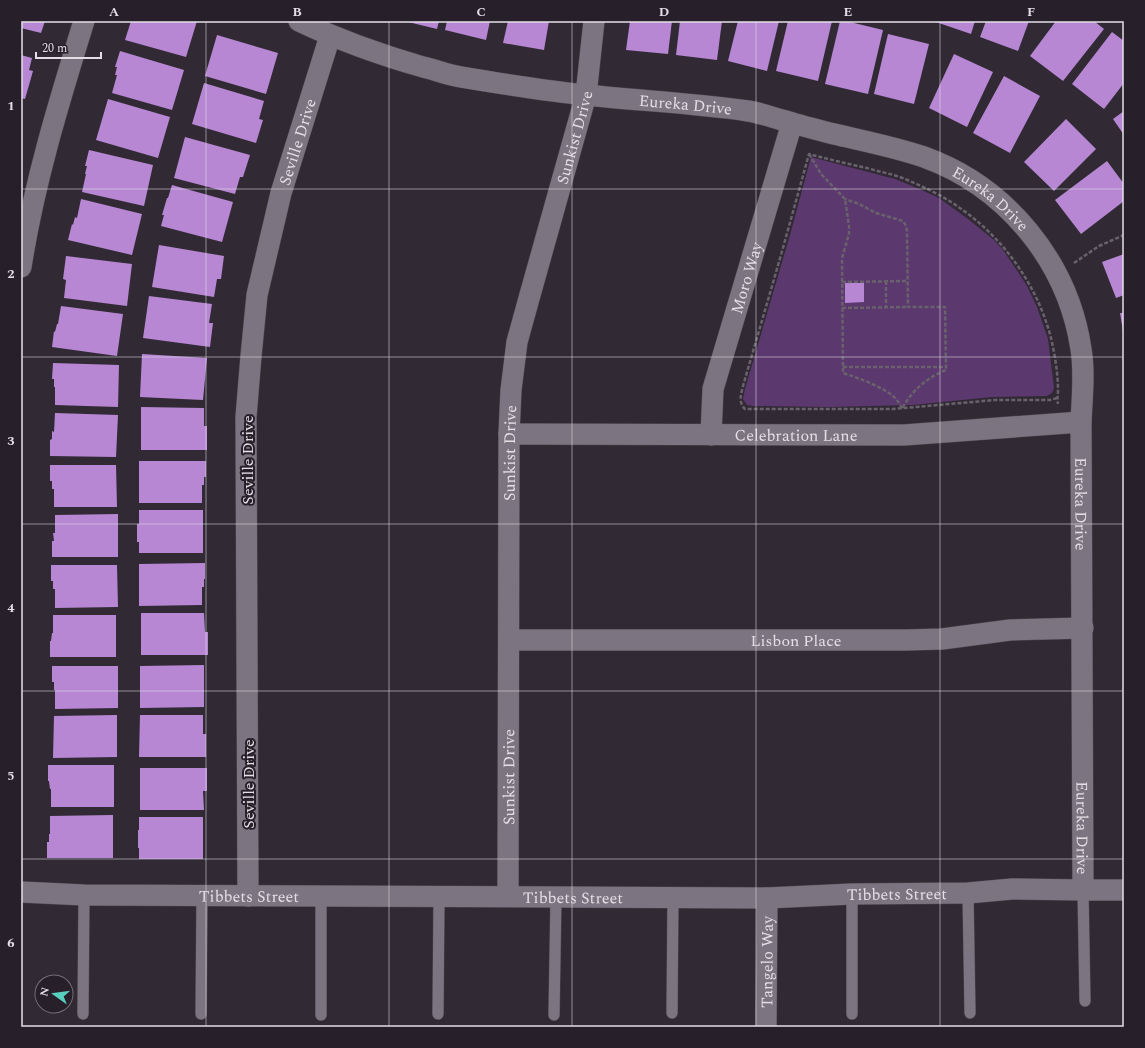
<svg xmlns="http://www.w3.org/2000/svg" width="1145" height="1048" font-family="Spectral,serif">
<rect width="100%" height="100%" fill="#312a35"/>
<!-- green -->
<polygon fill="#5b396e" points="811,157 895,179 917,188 939,198 968,219 994,240 1003,250 1014,266 1027,286 1037,307 1048,339 1054,388 1052,393 1047,396 992,397 912,405 829,407 753,406 747,405 743,399 745,389 790,235"/>
<!-- building -->
<g fill="#b787d3">
<polygon points="21,21 45,21 41,33 21,28"/>
<polygon points="131,21 197,21 186,57 125,40"/>
<polygon points="404,21 439,21 437,29"/>
<polygon points="447,21 490,21 486,40 445,30"/>
<polygon points="508,21 549,21 544,50 503,43"/>
<polygon points="630,21 672,21 668,54 626,50"/>
<polygon points="680,21 722,21 717,60 676,55"/>
<polygon points="738,21 779,21 767,71 728,61"/>
<polygon points="788,21 832,21 818,81 776,71"/>
<polygon points="840,21 846,21 883,30 868,94 825,84"/>
<polygon points="933,21 975,21 971,34"/>
<polygon points="986,21 1029,21 1018,51 980,37"/>
<polygon points="1056,21 1094,21 1104,29 1063,81 1030,56"/>
<polygon points="1112,32 1124,41 1124,83 1104,109 1072,84"/>
<polygon points="888,34 929,44 914,104 874,94"/>
<polygon points="217,35 278,53 266,94 205,76"/>
<polygon points="120,51 184,70 172,110 112,93 117,75 115,75 117,67 115,67"/>
<polygon points="954,54 993,72 967,127 929,108"/>
<polygon points="21,55 32,58 29,70 33,71 25,99 21,98"/>
<polygon points="1004,76 1040,96 1010,153 973,133"/>
<polygon points="204,83 264,101 259,119 263,120 256,143 192,124"/>
<polygon points="108,99 170,117 158,158 96,140"/>
<polygon points="1124,111 1124,135 1113,119"/>
<polygon points="1066,119 1096,149 1054,191 1024,162"/>
<polygon points="185,137 250,155 243,177 240,177 235,194 174,178"/>
<polygon points="89,150 153,165 144,206 82,192 86,174 85,174 87,166 85,166"/>
<polygon points="1107,161 1124,184 1124,201 1081,234 1055,200"/>
<polygon points="172,185 233,202 222,242 161,226 164,215 162,215 167,198 168,198"/>
<polygon points="81,199 142,214 132,255 68,240 72,224 73,225 75,217 77,218"/>
<polygon points="159,245 224,256 221,279 217,279 214,297 152,287"/>
<polygon points="1124,254 1124,295 1116,298 1102,262"/>
<polygon points="66,256 132,264 127,306 64,298 66,280 63,279"/>
<polygon points="845,283 864,283 864,302 845,303"/>
<polygon points="149,296 212,304 209,323 213,323 210,347 143,338"/>
<polygon points="61,306 123,314 117,356 52,347 54,331 55,332 57,324 58,324"/>
<polygon points="1120,313 1124,313 1124,331 1123,331"/>
<polygon points="142,354 207,358 203,400 140,397"/>
<polygon points="53,363 119,365 118,407 55,405 55,387 54,387 54,379 52,379"/>
<polygon points="141,407 204,408 204,426 207,426 207,450 141,450"/>
<polygon points="55,413 118,415 116,457 50,456 50,440 52,439 52,431 54,432"/>
<polygon points="139,461 206,461 206,477 204,477 204,485 202,485 202,503 139,503"/>
<polygon points="50,465 116,465 117,507 54,507 54,489 52,489 52,481 50,481"/>
<polygon points="139,510 203,510 203,553 139,553 139,542 137,542 137,524 139,524"/>
<polygon points="118,514 118,557 52,557 52,541 54,541 53,533 55,533 55,515"/>
<polygon points="205,563 205,579 204,579 204,587 202,587 202,605 139,606 139,564"/>
<polygon points="51,565 117,565 118,607 55,608 55,589 53,589 53,581 51,581"/>
<polygon points="141,613 204,613 205,632 208,632 208,655 141,655"/>
<polygon points="53,615 116,615 116,657 50,657 50,641 51,641 52,633 53,633"/>
<polygon points="204,665 204,707 140,708 140,666"/>
<polygon points="52,666 118,666 118,708 55,709 55,690 54,690 54,682 52,682"/>
<polygon points="117,715 117,757 53,758 54,716"/>
<polygon points="140,715 203,715 203,734 206,734 206,757 139,757"/>
<polygon points="48,765 114,765 114,807 51,807 51,789 50,789 49,781 48,781"/>
<polygon points="140,768 207,768 207,791 203,791 204,810 140,810"/>
<polygon points="113,815 113,858 47,858 47,842 49,842 49,834 50,834 50,816"/>
<polygon points="139,817 203,817 203,859 139,859 139,848 138,848 138,830 139,830"/>
</g>
<g fill="none" stroke-linecap="round" stroke-linejoin="round">
<!-- service casing -->
<g stroke="#4e4851" stroke-width="12">
<g id="service">
<polyline points="1083,890 1085,1001"/>
<polyline points="968,893 970,1013"/>
<polyline points="852,894 852,1014"/>
<polyline points="672,1013 673,897"/>
<polyline points="83,1014 84,895"/>
<polyline points="201,1014 202,896"/>
<polyline points="438,1014 439,897"/>
<polyline points="321,1015 321,896"/>
<polyline points="554,1015 556,897"/>
</g>
</g>
<!-- minor casing -->
<g stroke="#4e4851" stroke-width="22">
<g id="minor">
<path id="s1" d="M299 21C339 40 381 55 423 67 436 70 448 75 461 77 503 84 545 91 587 95 641 101 695 103 748 111 761 113 774 118 786 121 802 126 818 130 834 134 864 141 895 147 924 157 1007 187 1068 262 1081 349 1085 373 1082 398 1081 422L1083 890"/>
<path d="M21 267C34 183 59 102 84 21"/>
<path id="s2" d="M509 434 904 435 1081 422"/>
<path id="s3" d="M711 435 713 389 792 123"/>
<path id="s4" d="M509 640H906L942 639 1010 630 1083 628"/>
<path id="s5" d="M21 892 84 895 767 898 852 894 968 893 1012 889 1083 890H1124"/>
<path id="s6" d="M248 896 246 417 251 356 257 295 281 193 330 36"/>
<path id="s7" d="M508 896 509 434 511 390 517 342 528 302 586 95 594 21"/>
<path id="s8" d="M766 1027 767 898"/>
</g>
</g>
<!-- path -->
<g stroke="#69626c" stroke-width="2.5" stroke-dasharray="4 2" stroke-linecap="butt">
<path d="M809 154 821 174 845 199 849 226V234L842 258 843 373C858 378 887 388 897 400 899 403 901 406 902 409 911 391 928 377 946 370L945 307H908L907 231 906 226 903 221 876 213 859 204 845 199"/>
<polyline points="1074,263 1099,246 1124,235"/>
<polyline points="886,281 886,307"/>
<polyline points="842,282 908,281"/>
<polyline points="842,308 908,307"/>
<polyline points="843,367 946,367"/>
<path d="M1057 398 1050 400H995L893 409H745C738 402 741 395 743 386L781 255 809 154C828 159 848 164 867 168 880 172 893 174 905 179 919 185 933 191 946 199 997 229 1036 280 1051 338 1055 355 1058 374 1058 391 1058 396 1057 399 1058 404"/>
</g>
<!-- service -->
<use href="#service" stroke="#7c7481" stroke-width="11"/>
<!-- minor -->
<use href="#minor" stroke="#7c7481" stroke-width="21"/>
</g>
<!-- grid -->
<path fill="none" stroke="#e4dfe7" stroke-width="1" stroke-opacity="0.55" d="M206 21V1027M389 21V1027M572 21V1027M756 21V1027M940 21V1027M21 189H1124M21 357H1124M21 524H1124M21 691H1124M21 859H1124"/>
<g text-anchor="middle" stroke-width="4" stroke-linejoin="round" paint-order="stroke">
<!-- street labels -->
<g font-size="16" fill="#e4dfe7" stroke="#27202b">
<text dy="6" stroke="none"><textPath href="#s1" startOffset="398">Eureka Drive</textPath></text>
<text dy="6" stroke="none"><textPath href="#s7" startOffset="767">Sunkist Drive</textPath></text>
<text dy="6" stroke="none"><textPath href="#s6" startOffset="760">Seville Drive</textPath></text>
<text dy="6" stroke="none"><textPath href="#s1" startOffset="722">Eureka Drive</textPath></text>
<text dy="6" stroke="none"><textPath href="#s3" startOffset="162">Moro Way</textPath></text>
<text dy="6" stroke="none"><textPath href="#s2" startOffset="287">Celebration Lane</textPath></text>
<text dy="6" stroke="none"><textPath href="#s7" startOffset="443">Sunkist Drive</textPath></text>
<text transform="translate(247 460) rotate(-90)" y="6">Seville Drive</text>
<text dy="6" stroke="none"><textPath href="#s1" startOffset="1058">Eureka Drive</textPath></text>
<text dy="6" stroke="none"><textPath href="#s4" startOffset="287">Lisbon Place</textPath></text>
<text dy="6" stroke="none"><textPath href="#s7" startOffset="119">Sunkist Drive</textPath></text>
<text transform="translate(248 784) rotate(-90)" y="6">Seville Drive</text>
<text dy="6" stroke="none"><textPath href="#s1" startOffset="1382">Eureka Drive</textPath></text>
<text dy="6" stroke="none"><textPath href="#s5" startOffset="876">Tibbets Street</textPath></text>
<text dy="6" stroke="none"><textPath href="#s5" startOffset="228">Tibbets Street</textPath></text>
<text dy="6" stroke="none"><textPath href="#s5" startOffset="552">Tibbets Street</textPath></text>
<text dy="6" stroke="none"><textPath href="#s8" startOffset="65">Tangelo Way</textPath></text>
</g>
</g>
<!-- border -->
<rect width="1145" height="1048" fill="none" stroke="#27202b" stroke-width="44"/>
<!-- north arrow -->
<g transform="translate(54 994) rotate(284)"><circle r="19" fill="#27202b" stroke="#736c76"/>
<path d="M0-3L7 15L0 10L-7 15Z" fill="#5acebd"/>
<text y="-6" font-size="11" font-weight="bold" text-anchor="middle" fill="#e4dfe7">N</text>
</g>
<!-- scale -->
<path d="M36 52v6h65v-6" fill="none" stroke="#e4dfe7" stroke-width="2"/>
<text x="42" y="52" font-size="12" fill="#e4dfe7" stroke="#27202b" stroke-width="3" paint-order="stroke">20 m</text>
<rect x="22" y="22" width="1101" height="1004" fill="none" stroke="#e4dfe7" stroke-width="1.5"/>
<g font-size="13" text-anchor="middle" font-weight="bold" fill="#e4dfe7">
<text x="114" y="16">A</text>
<text x="297" y="16">B</text>
<text x="481" y="16">C</text>
<text x="664" y="16">D</text>
<text x="848" y="16">E</text>
<text x="1031" y="16">F</text>
<text x="11" y="110">1</text>
<text x="11" y="278">2</text>
<text x="11" y="445">3</text>
<text x="11" y="612">4</text>
<text x="11" y="780">5</text>
<text x="11" y="947">6</text>
</g>
</svg>
